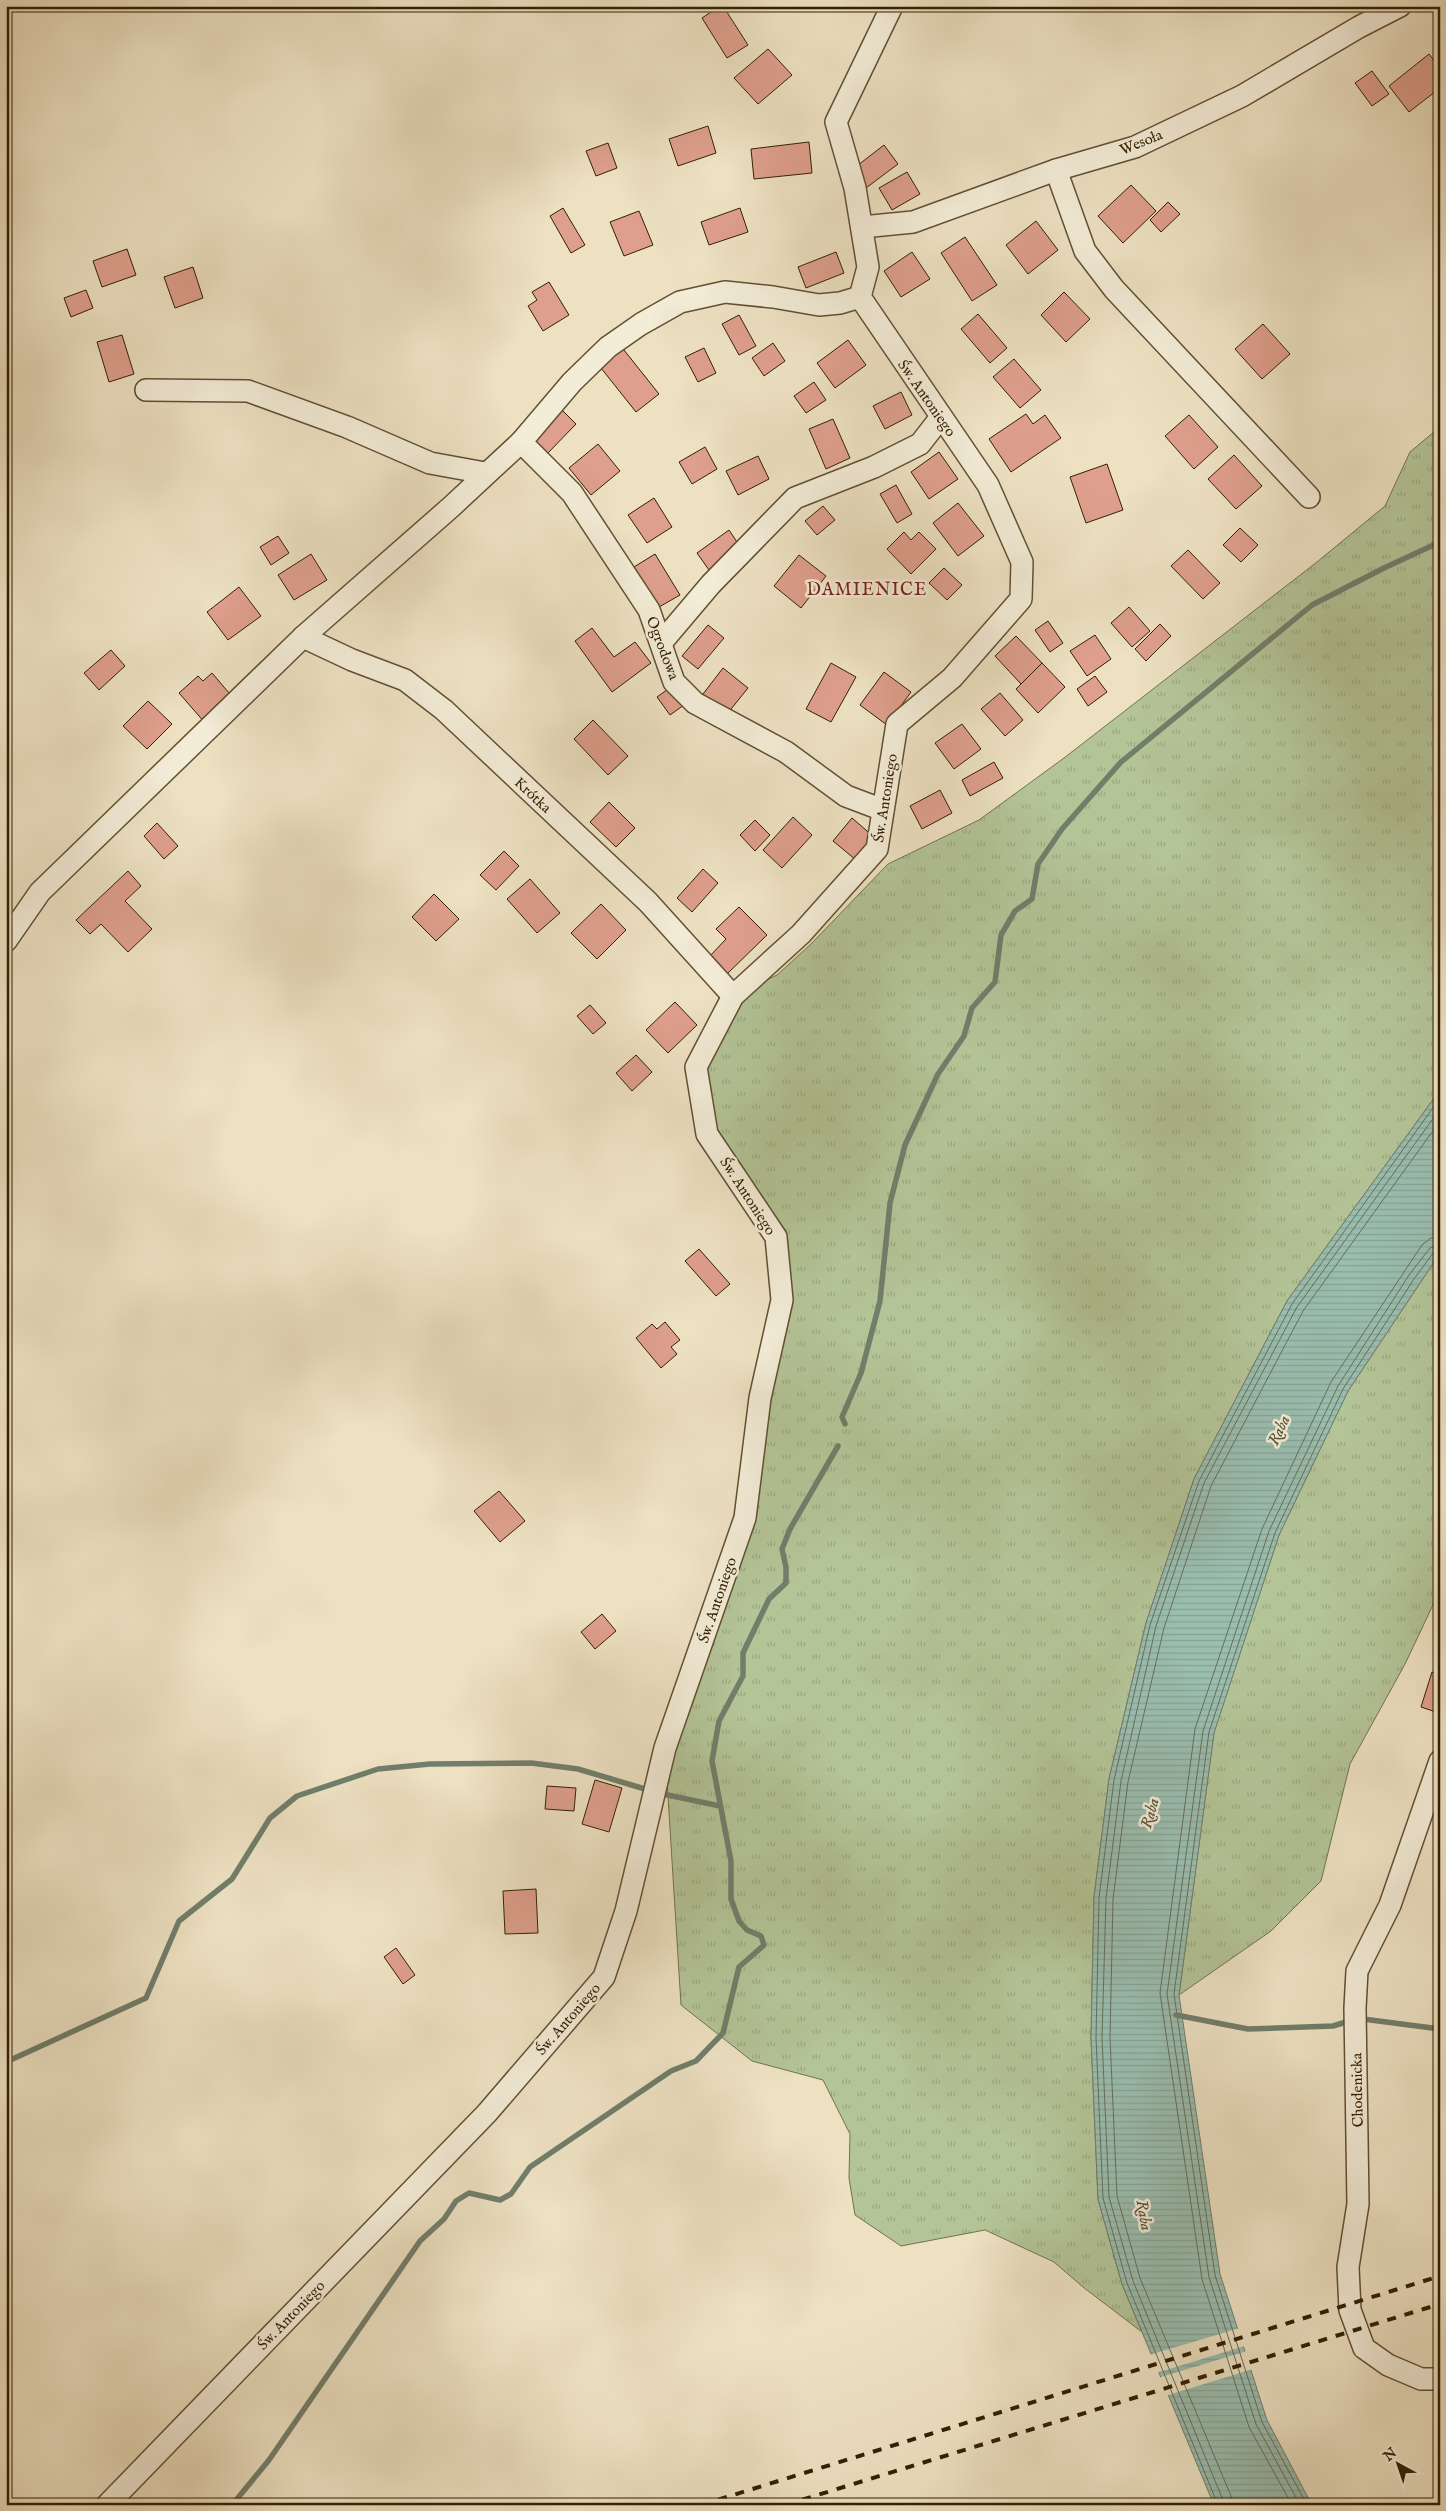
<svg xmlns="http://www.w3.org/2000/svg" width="1446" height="2511" font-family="'IM FELL English',serif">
<defs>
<pattern id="grass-tufts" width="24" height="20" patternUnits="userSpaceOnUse" patternTransform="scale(1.25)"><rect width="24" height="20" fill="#b3c497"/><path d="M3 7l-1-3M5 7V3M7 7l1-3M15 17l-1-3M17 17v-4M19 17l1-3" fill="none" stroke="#9aa880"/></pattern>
<pattern id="water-rules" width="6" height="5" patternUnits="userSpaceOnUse" patternTransform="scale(1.25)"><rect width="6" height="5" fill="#9abeb0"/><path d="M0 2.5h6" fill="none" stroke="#85a396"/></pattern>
</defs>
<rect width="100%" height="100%" fill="#ede1c2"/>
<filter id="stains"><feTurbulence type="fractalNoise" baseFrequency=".004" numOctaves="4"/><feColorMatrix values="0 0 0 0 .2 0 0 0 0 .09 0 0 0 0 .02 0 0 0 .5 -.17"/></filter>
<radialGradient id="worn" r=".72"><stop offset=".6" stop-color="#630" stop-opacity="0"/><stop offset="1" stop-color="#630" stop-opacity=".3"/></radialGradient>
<!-- grass -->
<g fill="url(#grass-tufts)" stroke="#73724c">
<polygon points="1440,427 1440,1090 1287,1301 1194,1479 1146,1623 1109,1779 1094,1897 1091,2038 1098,2199 1122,2284 1142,2332 1083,2287 1054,2262 985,2230 901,2246 855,2215 849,2178 850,2134 823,2080 752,2061 681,2005 665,1748 745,1518 782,1300 776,1237 707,1134 696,1067 733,996 777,975 810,945 888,864 979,820 1064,758 1317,562 1385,506 1410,452"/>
<polygon points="1440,1253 1440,1590 1405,1664 1350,1764 1321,1881 1271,1931 1179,1995 1214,1732 1279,1535 1348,1391"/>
</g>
<!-- water -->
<polygon fill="url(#water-rules)" stroke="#717e6a" points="1440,1090 1440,1253 1348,1391 1279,1535 1214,1733 1179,1995 1220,2274 1267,2420 1312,2505 1214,2505 1122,2284 1098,2199 1091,2038 1094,1897 1109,1779 1146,1623 1194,1479 1287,1301"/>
<!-- pier -->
<g fill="#ede1c2">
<polygon points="1240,2328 1245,2346 1156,2373 1149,2355"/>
<polygon points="1247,2351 1253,2369 1165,2396 1158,2378"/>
</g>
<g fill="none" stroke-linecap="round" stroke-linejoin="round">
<!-- shore -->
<g stroke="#666e59" stroke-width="1">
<polyline points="1218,2505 1127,2283 1103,2198 1096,2038 1099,1898 1114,1780 1150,1625 1199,1481 1292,1304 1440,1098"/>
<polyline points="1225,2505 1133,2281 1109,2197 1102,2038 1106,1898 1121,1781 1156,1626 1204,1483 1297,1307 1440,1109"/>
<polyline points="1232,2505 1231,2496 1140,2278 1117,2196 1110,2038 1113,1899 1128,1782 1164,1628 1211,1486 1303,1311 1440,1121"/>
<polyline points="1292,2505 1249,2427 1202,2279 1160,1993 1195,1729 1262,1529 1331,1382 1422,1245 1431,1238 1440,1236"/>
<polyline points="1300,2505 1256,2424 1209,2277 1167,1994 1203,1731 1269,1531 1338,1386 1409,1275 1430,1248 1440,1244"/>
<polyline points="1307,2505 1262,2422 1215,2275 1174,1994 1209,1732 1275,1533 1343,1389 1414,1279 1434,1252 1440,1250"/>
</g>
<!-- stream -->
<g stroke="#717e6a" stroke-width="5.5">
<polyline points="845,1424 842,1417 861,1373 880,1301 890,1203 905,1145 938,1074 964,1036 972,1008 995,982 1001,935 1015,911 1032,899 1038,864 1062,829 1121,762 1312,605 1384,568 1440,542"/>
<polyline points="663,1794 720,1806"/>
<polyline points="1176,2015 1248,2029 1333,2026 1346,2022"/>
<polyline points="1363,2019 1440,2029"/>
<polyline points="6,2062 146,1998 179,1921 232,1879 270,1818 297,1796 378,1769 430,1764 531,1763 578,1769 645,1789"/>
<polyline points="232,2505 269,2460 420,2241 444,2219 456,2201 469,2193 500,2200 511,2194 530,2167 671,2071 696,2061 723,2033 739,1967 764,1945 761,1936 747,1930 739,1921 731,1899 731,1861 712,1761 719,1721 743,1676 743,1653 769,1599 786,1583 786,1567 782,1549 790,1529 838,1446"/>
</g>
</g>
<!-- building -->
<g fill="#de9f8c" stroke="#331f02">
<polygon points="720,6 723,6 748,45 727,58 702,18"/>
<polygon points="768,49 792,75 758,104 734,78"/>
<polygon points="1429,54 1440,68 1440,88 1409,112 1389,86"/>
<polygon points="1372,71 1389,94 1372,106 1355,83"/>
<polygon points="708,126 716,153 678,166 669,139"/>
<polygon points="809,142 812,173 754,179 751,149"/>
<polygon points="608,143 617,168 596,176 586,151"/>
<polygon points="884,145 898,164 866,188 853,169"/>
<polygon points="907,172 920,194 892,210 879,188"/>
<polygon points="1131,185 1156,211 1123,243 1098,216"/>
<polygon points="1168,202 1180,214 1161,232 1150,220"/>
<polygon points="563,208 585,245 571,253 550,216"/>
<polygon points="740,208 748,232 709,245 701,222"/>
<polygon points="639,211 653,245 624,256 610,222"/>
<polygon points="1036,221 1058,250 1028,274 1006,245"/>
<polygon points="965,237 997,285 972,301 941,253"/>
<polygon points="127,249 136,275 102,287 93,261"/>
<polygon points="836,252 844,273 806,288 798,267"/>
<polygon points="912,252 930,279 901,297 884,271"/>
<polygon points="193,267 203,298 175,308 164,277"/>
<polygon points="549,282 569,315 543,331 528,306 537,300 532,292"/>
<polygon points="86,290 93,308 71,317 64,298"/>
<polygon points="1064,292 1090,319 1066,342 1041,315"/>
<polygon points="978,314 1007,348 990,363 961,329"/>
<polygon points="739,315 756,346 739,355 722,324"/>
<polygon points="1263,324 1290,354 1262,379 1235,349"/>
<polygon points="122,335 134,374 109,382 97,342"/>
<polygon points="848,340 866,365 835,388 817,363"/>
<polygon points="773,343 785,361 764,376 752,358"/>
<polygon points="620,345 659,394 636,412 597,363"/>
<polygon points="704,348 716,373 698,382 685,357"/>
<polygon points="1014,359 1041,390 1020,408 993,377"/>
<polygon points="814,382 826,400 806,413 794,396"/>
<polygon points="901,392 912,415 885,429 873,406"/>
<polygon points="560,408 576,424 546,455 530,439"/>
<polygon points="1026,414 1033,424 1045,415 1061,438 1011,472 989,439"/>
<polygon points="1189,415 1218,447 1194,469 1165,436"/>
<polygon points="833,419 850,458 826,469 809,429"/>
<polygon points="598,444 620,471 591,495 569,468"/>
<polygon points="705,447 717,469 692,484 679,462"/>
<polygon points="939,452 958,479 929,499 911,472"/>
<polygon points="1234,455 1262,486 1236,509 1208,479"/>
<polygon points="758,456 769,479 738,495 726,471"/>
<polygon points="1107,464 1123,510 1086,523 1070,477"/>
<polygon points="896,485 912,514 897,523 880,494"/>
<polygon points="654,498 672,527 647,543 628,515"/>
<polygon points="958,503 984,536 958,556 933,523"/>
<polygon points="823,506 835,520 817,535 805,521"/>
<polygon points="1240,528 1258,545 1241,562 1223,545"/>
<polygon points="729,530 741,548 709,570 697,553"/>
<polygon points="904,532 911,540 919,532 936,549 911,574 887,549"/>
<polygon points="278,536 289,553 271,565 260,547"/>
<polygon points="1188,550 1220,583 1203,599 1171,566"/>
<polygon points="311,554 327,580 294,600 278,575"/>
<polygon points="655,554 680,595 659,607 634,567"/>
<polygon points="799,555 826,576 801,608 774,586"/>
<polygon points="944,568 962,585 947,600 929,583"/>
<polygon points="239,587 261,616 228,640 207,612"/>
<polygon points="1129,607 1150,631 1132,647 1111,623"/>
<polygon points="1048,621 1063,643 1050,652 1035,630"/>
<polygon points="1160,624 1171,636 1146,661 1135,649"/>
<polygon points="708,625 724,638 698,669 682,656"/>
<polygon points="592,628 614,657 635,642 651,663 612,692 575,641"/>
<polygon points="1095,635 1111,659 1087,676 1070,651"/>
<polygon points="1016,636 1042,663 1021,684 995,656"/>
<polygon points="111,650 125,666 99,690 84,673"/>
<polygon points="831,663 856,677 831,722 806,709"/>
<polygon points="1042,663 1065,687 1038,713 1016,689"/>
<polygon points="723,668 748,688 727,714 703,694"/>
<polygon points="884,672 911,692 887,725 860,705"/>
<polygon points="212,673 235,700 206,724 179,693 198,676 203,681"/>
<polygon points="1095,676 1107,692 1088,706 1077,689"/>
<polygon points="671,687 684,705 670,715 657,697"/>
<polygon points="1000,693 1023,720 1005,736 981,709"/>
<polygon points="148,701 172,724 147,749 123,726"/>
<polygon points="593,720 628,756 608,775 574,739"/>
<polygon points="962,724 981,749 954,769 935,743"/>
<polygon points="994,762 1003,778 970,796 962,780"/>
<polygon points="940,790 952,813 922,829 910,806"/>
<polygon points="609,802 635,828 616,847 590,822"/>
<polygon points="793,817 812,835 782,868 763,850"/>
<polygon points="852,818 874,837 856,860 833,841"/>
<polygon points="755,820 770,835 755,851 740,835"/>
<polygon points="157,823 178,846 164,859 144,836"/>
<polygon points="504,851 519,866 496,890 480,875"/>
<polygon points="703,869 718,883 692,912 677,898"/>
<polygon points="128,871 141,886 125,901 152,929 128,952 101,924 90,934 76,920"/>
<polygon points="530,879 560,913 537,933 507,899"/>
<polygon points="434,894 459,919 436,941 412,917"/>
<polygon points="601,904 626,930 597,959 571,933"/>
<polygon points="739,907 767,935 726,975 709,957 726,939 716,929"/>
<polygon points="675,1002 697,1025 668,1053 646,1030"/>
<polygon points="590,1005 606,1023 593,1034 577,1016"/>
<polygon points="636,1055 652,1072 632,1091 616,1073"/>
<polygon points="699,1249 730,1284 716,1296 685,1261"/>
<polygon points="665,1322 680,1340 671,1347 677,1354 661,1368 636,1338 652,1324 657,1329"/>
<polygon points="499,1491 525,1521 500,1542 474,1511"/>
<polygon points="602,1614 616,1631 595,1649 581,1632"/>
<polygon points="1432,1672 1440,1675 1439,1713 1421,1707"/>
<polygon points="595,1780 622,1788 609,1832 582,1824"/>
<polygon points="547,1786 576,1788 574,1811 545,1809"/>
<polygon points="536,1889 538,1933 505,1934 503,1891"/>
<polygon points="396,1948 415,1975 403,1984 384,1957"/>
</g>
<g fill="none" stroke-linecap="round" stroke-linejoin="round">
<!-- minor casing -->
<g stroke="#625032" stroke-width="24">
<g id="minor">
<polyline points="1056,170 1085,251 1114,289 1309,497"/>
<polyline points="862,227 913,222 1056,170 1135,147 1242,96 1359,27 1400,6"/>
<polyline points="146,390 248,391 347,427 430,463 485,473"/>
<polyline points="521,442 572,493 649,610 674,682 695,703 786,752 846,796 883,810"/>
<polyline points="303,637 352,660 405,680 444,710 648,902 733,996"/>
<polyline points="661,643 711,584 795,498 874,467 920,444 941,417"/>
<polyline points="6,941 40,892 303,637 451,507 521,442 572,382 608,347 641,324 680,302 725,292 773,297 819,305 840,303 860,297"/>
<polyline points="1440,1761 1390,1905 1357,1971 1355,2008 1358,2204 1348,2267 1350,2310 1364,2348 1388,2365 1421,2379 1440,2379"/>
<polyline points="107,2505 487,2113 604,1977 626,1911 665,1748 745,1518 760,1398 782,1300 776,1237 707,1134 696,1067 733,996 801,934 877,849 897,724 952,678 1021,599 1022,562 988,485 860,297 868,267 855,188 836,122 892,6"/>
</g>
</g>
<!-- minor -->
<use href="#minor" stroke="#f3ecd7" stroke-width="21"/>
<!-- rail -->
<g stroke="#331f02" stroke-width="4" stroke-dasharray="9 9" stroke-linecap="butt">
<polyline points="701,2505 1440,2276"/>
<polyline points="785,2505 1440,2304"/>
</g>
</g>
<g text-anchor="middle" stroke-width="5" stroke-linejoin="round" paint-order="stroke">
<!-- street labels -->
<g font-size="15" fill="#331f02" stroke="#f3ecd7">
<text transform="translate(1141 142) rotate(-22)" y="5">Wesoła</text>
<text transform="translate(927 398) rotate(55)" y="5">Św. Antoniego</text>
<text transform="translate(663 648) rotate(69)" y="5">Ogrodowa</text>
<text transform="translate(533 795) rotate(43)" y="5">Krótka</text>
<text transform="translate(885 798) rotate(-81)" y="5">Św. Antoniego</text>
<text transform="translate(748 1196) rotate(57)" y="5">Św. Antoniego</text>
<text transform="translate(717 1600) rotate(-71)" y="5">Św. Antoniego</text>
<text transform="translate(568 2019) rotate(-49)" y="5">Św. Antoniego</text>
<text transform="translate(1357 2090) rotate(-91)" y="5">Chodenicka</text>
<text transform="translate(291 2315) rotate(-46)" y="5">Św. Antoniego</text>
</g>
<!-- water labels -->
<g font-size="16" font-style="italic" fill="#524f36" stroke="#f3ecd7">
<text transform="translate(1278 1430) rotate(-65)" y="6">Raba</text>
<text transform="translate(1149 1813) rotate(-74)" y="6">Raba</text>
<text transform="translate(1145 2215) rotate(80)" y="6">Raba</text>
</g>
<!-- quarter labels -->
<g font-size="18" letter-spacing="1" fill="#7a1f14" stroke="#f3ecd7">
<text x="867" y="595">DAMIENICE</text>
</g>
</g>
<!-- margin -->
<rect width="1446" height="2511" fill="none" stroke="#ede1c2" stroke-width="25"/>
<rect x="8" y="8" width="1431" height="2496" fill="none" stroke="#331f02" stroke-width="2.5"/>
<rect x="12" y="12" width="1421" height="2486" fill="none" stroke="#331f02"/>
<!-- north arrow -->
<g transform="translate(1398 2464) rotate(320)" stroke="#f3ecd7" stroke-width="4" paint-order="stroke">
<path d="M0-4L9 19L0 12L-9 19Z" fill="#331f02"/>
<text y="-8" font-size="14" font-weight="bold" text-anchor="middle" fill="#331f02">N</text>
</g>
<rect width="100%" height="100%" filter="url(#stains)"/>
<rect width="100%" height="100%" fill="url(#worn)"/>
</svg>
